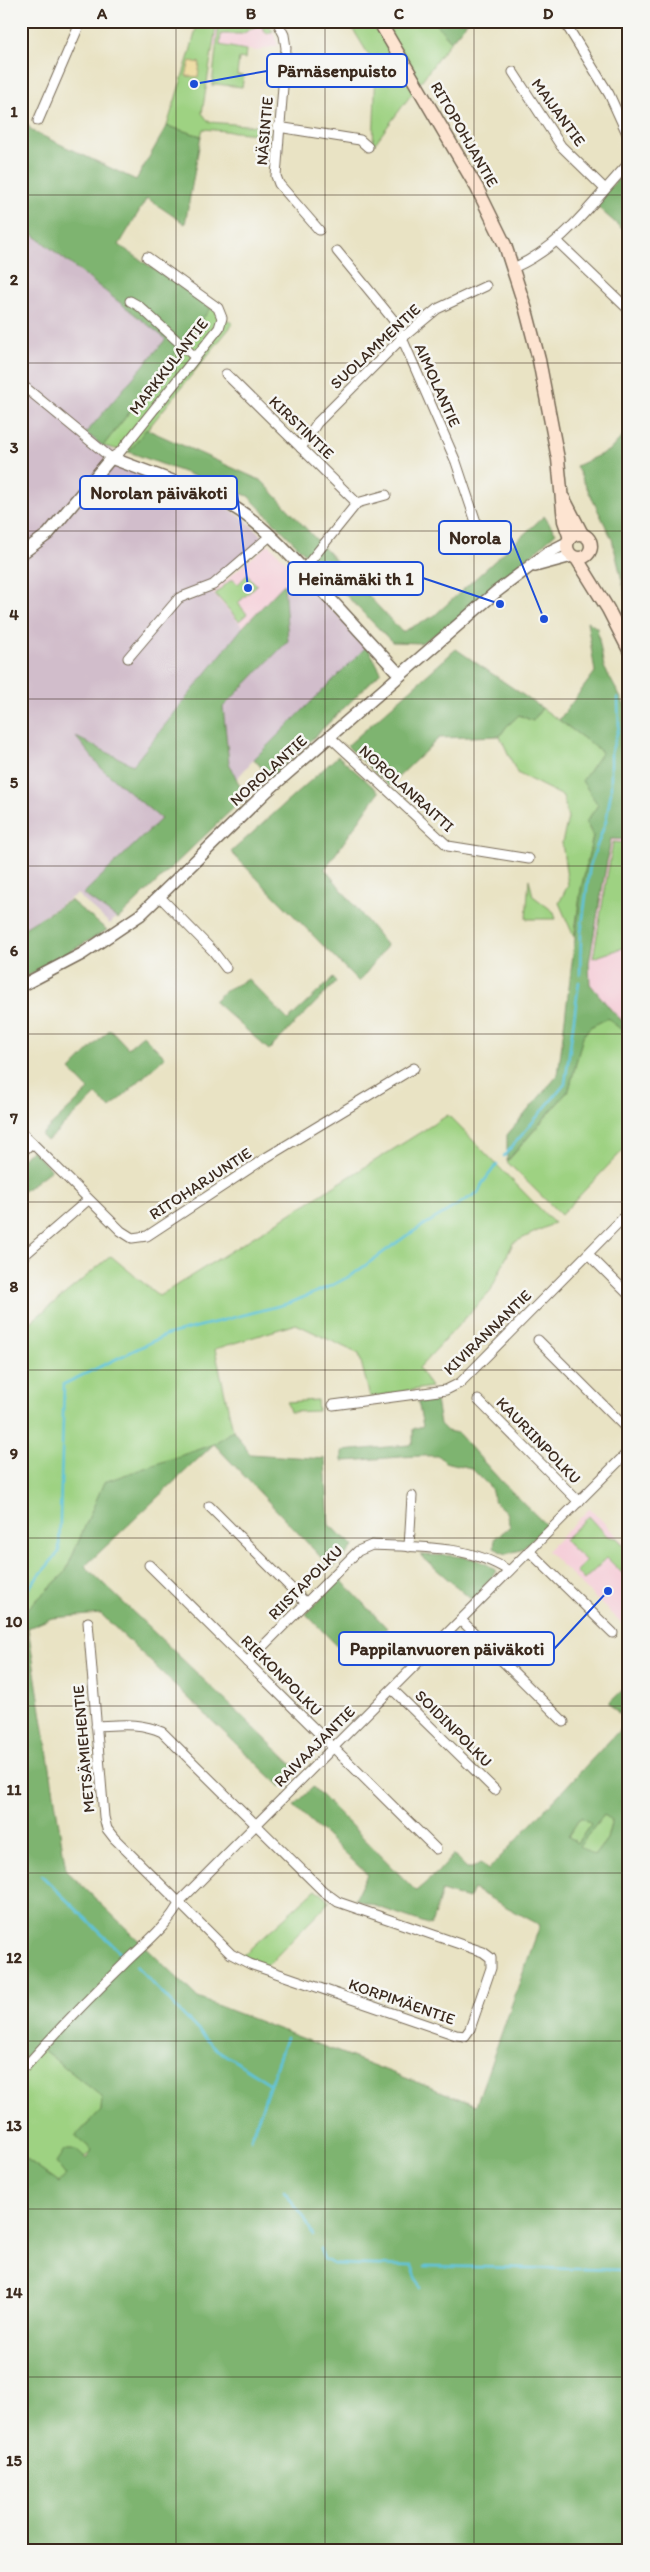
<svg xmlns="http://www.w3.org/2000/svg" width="650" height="2572" font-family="Itim,sans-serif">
<rect width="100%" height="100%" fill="#f6f6f2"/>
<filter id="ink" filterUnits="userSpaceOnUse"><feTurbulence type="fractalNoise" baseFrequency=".02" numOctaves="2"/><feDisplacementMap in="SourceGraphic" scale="10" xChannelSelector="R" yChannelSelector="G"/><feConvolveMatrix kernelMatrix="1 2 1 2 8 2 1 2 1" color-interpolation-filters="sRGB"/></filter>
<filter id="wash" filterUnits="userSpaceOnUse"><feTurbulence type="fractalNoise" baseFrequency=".0096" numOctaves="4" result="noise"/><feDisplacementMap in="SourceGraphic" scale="20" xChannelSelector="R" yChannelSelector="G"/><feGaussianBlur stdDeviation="1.12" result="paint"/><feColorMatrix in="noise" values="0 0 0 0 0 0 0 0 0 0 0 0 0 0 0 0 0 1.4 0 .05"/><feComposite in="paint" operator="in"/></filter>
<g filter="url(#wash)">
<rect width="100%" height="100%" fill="#e9e3c4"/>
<!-- built -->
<g fill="#f5cfd9">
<polygon points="217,21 269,21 278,45 258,51 212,46"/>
<polygon points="269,544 297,573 243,627 211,592"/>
<polygon points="611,838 629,840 629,1027 613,1012 590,984 589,963"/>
<polygon points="590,1508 629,1549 629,1631 547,1551"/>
</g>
<!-- industrial -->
<polygon fill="#d1bdcb" points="21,225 167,339 87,433 104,446 225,506 246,520 266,540 208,587 211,592 243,627 297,573 367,646 254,759 110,924 77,894 21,930"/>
<!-- green -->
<g fill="#9ed282" stroke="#6c7e50">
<polygon points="198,21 217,21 202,113 209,122 269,127 269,135 203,129 201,136 167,126 190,52"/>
<polygon points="219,21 266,21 273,31 267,34 260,24 242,34 221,34 220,45 246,50 245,59 239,58 237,75 244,76 242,87 215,84 212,86"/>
<polygon points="348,21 433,21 451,41 373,146 376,67"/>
<polygon points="211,308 233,324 129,452 103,446"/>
<polygon points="247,575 257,585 238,603 247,614 239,621 215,594 232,579 238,584"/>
<polygon points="542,708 603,752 598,805 586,822 593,836 581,889 574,937 559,903 568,885 562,843 568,818 563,796 517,773 500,736 506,727 519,715 533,721"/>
<polygon points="613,842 629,843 629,883 626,884 629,891 629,946 593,958"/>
<polygon points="529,879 533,896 554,912 556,919 526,919"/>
<polygon points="608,1018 629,1037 629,1144 561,1215 507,1162 569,1090 583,1036 590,1027"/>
<polygon points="448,1115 554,1223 513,1243 491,1290 419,1368 431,1387 370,1397 359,1354 296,1324 215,1349 233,1430 214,1444 104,1483 65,1573 21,1615 21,1330 111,1256 159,1296"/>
<polygon points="317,1400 318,1411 290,1412 287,1402"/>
<polygon points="589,1516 607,1536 617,1538 629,1551 629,1580 607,1558 584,1580 576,1571 586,1561 564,1540"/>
<polygon points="604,1815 612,1819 607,1839 594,1856 578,1846"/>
<polygon points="581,1817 591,1824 577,1843 568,1836"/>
<polygon points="316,1889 330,1901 266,1967 242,1956"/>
<polygon points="37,2045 102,2096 101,2110 77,2135 92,2150 59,2183 21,2156 21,2063"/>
</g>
<!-- forest -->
<g fill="#7eb470" stroke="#5c6f47" fill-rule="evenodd">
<polygon points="433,21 468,21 451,41"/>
<polygon points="21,115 32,131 136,180 167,126 201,136 185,224 147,198 119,245 211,308 103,446 86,433 166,339 21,225"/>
<polygon points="629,168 629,235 594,204"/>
<polygon points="146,429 262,481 402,632 434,616 544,516 556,533 455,622 421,643 392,642 248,496 129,452"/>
<polygon points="629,429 629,610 612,539 576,466 610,450"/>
<polygon points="284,584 288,641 223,707 229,763 245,797 118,919 83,894 161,819 101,768 76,737 133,765 243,627"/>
<polygon points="587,621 597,628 604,667 629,713 629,840 611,839 589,963 590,984 613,1012 629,1027 629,1037 608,1018 590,1027 583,1036 569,1090 507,1161 507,1135 558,1075 581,890 593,836 586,822 598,805 582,781 602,752 559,720 595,672"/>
<polygon points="367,646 381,672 271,779 254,759"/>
<polygon points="456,649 542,708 533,721 519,715 506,727 500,736 439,738 389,786 347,746"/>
<polygon points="338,756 379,792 325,869 387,946 359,982 231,852"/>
<polygon points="70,900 107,930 21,980 21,930"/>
<polygon points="333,978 336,982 269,1050 214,1001 226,990 248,979 288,1020"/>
<polygon points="110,1029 128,1048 143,1035 165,1057 110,1108 96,1095 47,1141 41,1135 89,1090 70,1070"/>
<polygon points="32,1150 51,1170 21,1193 21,1159"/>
<path d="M436 1401 440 1424 447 1431 458 1433 500 1480 547 1526 521 1550 506 1554 494 1548 495 1538 510 1527 506 1512 494 1501 491 1488 471 1468 445 1462 439 1456C406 1455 374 1460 342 1461V1451L409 1445 413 1442V1429L423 1426 418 1402Z"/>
<path d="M233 1430 250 1454 325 1459 329 1525 354 1546 332 1569 214 1444 85 1566 298 1770 281 1787 101 1614 52 1618 28 1628 66 1870 198 1998 476 2105 540 1925 473 1889 468 1899 442 1891 431 1925 355 1899 367 1874 294 1806 313 1787 416 1891 437 1873 453 1855 467 1868H472L480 1863 488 1870 627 1722 609 1703 629 1684V2551H21V2156L59 2183 66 2175 56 2162 64 2150H76L86 2159 92 2150 76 2136 101 2110 102 2097 37 2045 21 2063V1615L65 1573 104 1482 214 1444ZM604 1815 612 1820 607 1839 594 1856 579 1846ZM581 1817 591 1824 577 1843 568 1836Z"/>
<path d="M420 1555C446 1556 477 1553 496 1571L473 1601Z"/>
<polygon points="340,1579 387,1628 353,1662 306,1614"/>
</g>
<!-- sand -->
<polygon fill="#eeda9e" stroke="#94825e" points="190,61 200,63 198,77 186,76"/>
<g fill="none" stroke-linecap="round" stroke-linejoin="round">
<!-- stream -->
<g stroke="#5fc4dd" stroke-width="2.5">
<polyline points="580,975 581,933 590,865 606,821 611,792 611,753 619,727 618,698"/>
<polyline points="504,1156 565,1084 579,982"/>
<polyline points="21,1597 59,1552 64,1384 166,1335 290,1303 333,1285 352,1275 406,1236 479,1192 482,1184 497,1164"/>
<polyline points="41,1875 121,1953"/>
<polyline points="136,1966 216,2049 269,2083"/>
<polyline points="251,2139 286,2038"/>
<polyline points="284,2192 303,2215 313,2235"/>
<polyline points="320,2249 324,2259 333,2264 412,2266 420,2288"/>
<polyline points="425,2266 629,2270"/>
</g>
</g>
</g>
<g filter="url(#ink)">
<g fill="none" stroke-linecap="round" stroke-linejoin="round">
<!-- minor casing -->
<g stroke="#786b58" stroke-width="11">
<g id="minor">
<polyline points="277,21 284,35 286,48 276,176 279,184 319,230"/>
<polyline points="561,21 567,26 609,94 629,138"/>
<polyline points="513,72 561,146 605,189"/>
<polyline points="38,121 81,21"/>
<polyline points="278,127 360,140 368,147"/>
<polyline points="558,242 629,310"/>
<polyline points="337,251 395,322 456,462 484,546"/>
<path d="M513 268C563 247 593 201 629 163"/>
<polyline points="130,301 139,306 195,357"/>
<polyline points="226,374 357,503"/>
<polyline points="21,384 111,458 120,452 219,328 222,318 218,308 147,257"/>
<polyline points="301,448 317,423 401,339 437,309 486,286"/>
<polyline points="303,570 357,503 386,495"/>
<polyline points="128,658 179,598 213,585 270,536"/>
<polyline points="330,737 448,846 529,859"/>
<polyline points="160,897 213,951 226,968"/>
<polyline points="21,1132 121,1231 132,1238 147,1236 267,1157 414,1068"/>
<polyline points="21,1153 32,1143"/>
<polyline points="588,1254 629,1295"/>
<polyline points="21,1258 88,1200"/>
<polyline points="538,1340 629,1431"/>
<polyline points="478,1400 579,1502"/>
<polyline points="333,1405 446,1390 460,1383 629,1212"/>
<polyline points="209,1506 305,1602"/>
<polyline points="409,1547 412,1496"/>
<polyline points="529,1551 613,1633"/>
<polyline points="149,1565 436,1849"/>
<polyline points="461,1620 564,1722"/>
<path d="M88 1622 104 1817 107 1829 114 1838 231 1954 250 1964 456 2035 465 2036 470 2029 491 1968V1958L483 1952 338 1902 323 1891 162 1732C140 1722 120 1725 96 1726"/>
<path d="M247 1662 358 1551 372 1545C418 1547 470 1545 509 1571"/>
<polyline points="392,1689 495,1790"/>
<path d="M25 2067C57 2031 90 1997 124 1964 141 1947 171 1923 180 1901L629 1451"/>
</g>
</g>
<!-- tertiary casing -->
<g stroke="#786b58" stroke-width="14">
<g id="tertiary">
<path d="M21 554 48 534 111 458 213 496C257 515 290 555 322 590 348 618 374 647 400 675"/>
<polyline points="535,566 572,556"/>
<polyline points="21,986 82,954 140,915 267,791 496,592 549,552 567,543"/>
</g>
</g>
<!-- secondary casing -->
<g stroke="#786b58" stroke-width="15">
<g id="secondary">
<polyline points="379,21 477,188 505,245 526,310 539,360 558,459 564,521 570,538"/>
<polyline points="564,499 582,534"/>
<circle cx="579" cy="546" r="12"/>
<polyline points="577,559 608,609 629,650"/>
</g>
</g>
<!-- minor -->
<use href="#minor" stroke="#fff" stroke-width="9"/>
<!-- tertiary -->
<use href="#tertiary" stroke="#fff" stroke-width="11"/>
<!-- secondary -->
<use href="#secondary" stroke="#fde4d1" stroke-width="12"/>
</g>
</g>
<!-- grid -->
<path fill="none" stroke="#3b2a1e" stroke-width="1" stroke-opacity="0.55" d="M176 21V2551M325 21V2551M474 21V2551M21 195H629M21 363H629M21 531H629M21 699H629M21 866H629M21 1034H629M21 1202H629M21 1370H629M21 1538H629M21 1706H629M21 1873H629M21 2041H629M21 2209H629M21 2377H629"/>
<g text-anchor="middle" stroke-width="5" stroke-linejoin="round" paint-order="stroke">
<!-- street labels -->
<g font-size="16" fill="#3b2a1e" stroke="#f6f6f2">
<text transform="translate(559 112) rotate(54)" y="6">MAIJANTIE</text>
<text transform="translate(264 131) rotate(-85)" y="6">NÄSINTIE</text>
<text transform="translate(465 134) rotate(60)" y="6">RITOPOHJANTIE</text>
<text transform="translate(375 346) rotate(-43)" y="6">SUOLAMMENTIE</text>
<text transform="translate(168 366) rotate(-52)" y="6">MARKKULANTIE</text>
<text transform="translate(438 385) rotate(66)" y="6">AIMOLANTIE</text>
<text transform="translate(302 427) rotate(44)" y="6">KIRSTINTIE</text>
<text transform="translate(268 770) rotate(-42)" y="6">NOROLANTIE</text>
<text transform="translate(407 788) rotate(42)" y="6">NOROLANRAITTI</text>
<text transform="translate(200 1183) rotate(-33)" y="6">RITOHARJUNTIE</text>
<text transform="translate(487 1332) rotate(-44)" y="6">KIVIRANNANTIE</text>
<text transform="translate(539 1440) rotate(46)" y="6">KAURIINPOLKU</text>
<text transform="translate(305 1582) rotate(-45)" y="6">RIISTAPOLKU</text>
<text transform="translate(282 1675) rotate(45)" y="6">RIEKONPOLKU</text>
<text transform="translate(454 1728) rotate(45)" y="6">SOIDINPOLKU</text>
<text transform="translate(314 1746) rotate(-45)" y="6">RAIVAAJANTIE</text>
<text transform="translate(83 1749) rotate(-95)" y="6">METSÄMIEHENTIE</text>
<text transform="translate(402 2001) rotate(19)" y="6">KORPIMÄENTIE</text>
</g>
</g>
<!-- callouts -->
<path fill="none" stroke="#1d4ed8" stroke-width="2" d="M194 84L267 71M248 588L237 492M544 619L511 537M500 604L423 578M608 1591L554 1649"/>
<g fill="#1d4ed8" stroke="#f6f6f2" stroke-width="2">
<circle cx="194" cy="84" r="5"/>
<circle cx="248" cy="588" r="5"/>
<circle cx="544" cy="619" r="5"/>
<circle cx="500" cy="604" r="5"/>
<circle cx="608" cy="1591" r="5"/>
</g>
<g fill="#f6f6f2" stroke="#1d4ed8" stroke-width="2">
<rect x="267" y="54" width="140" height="33" rx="5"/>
<rect x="80" y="476" width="157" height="33" rx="5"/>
<rect x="439" y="521" width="72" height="33" rx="5"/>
<rect x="288" y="562" width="135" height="33" rx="5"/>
<rect x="339" y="1632" width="215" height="33" rx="5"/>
</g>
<g font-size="18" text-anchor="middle" font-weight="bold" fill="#3b2a1e">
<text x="337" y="77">Pärnäsenpuisto</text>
<text x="159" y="499">Norolan päiväkoti</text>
<text x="475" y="544">Norola</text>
<text x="356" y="585">Heinämäki th 1</text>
<text x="447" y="1655">Pappilanvuoren päiväkoti</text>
</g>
<!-- margin -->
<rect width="650" height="2572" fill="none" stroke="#f6f6f2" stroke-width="55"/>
<rect x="28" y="28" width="594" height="2516" fill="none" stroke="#3b2a1e" stroke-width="2"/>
<g font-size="16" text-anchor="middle" font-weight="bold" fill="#3b2a1e">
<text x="102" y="19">A</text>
<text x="251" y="19">B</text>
<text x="399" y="19">C</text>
<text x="548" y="19">D</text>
<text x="14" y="117">1</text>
<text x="14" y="285">2</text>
<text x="14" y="453">3</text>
<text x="14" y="620">4</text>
<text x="14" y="788">5</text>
<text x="14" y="956">6</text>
<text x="14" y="1124">7</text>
<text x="14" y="1292">8</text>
<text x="14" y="1459">9</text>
<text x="14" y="1627">10</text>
<text x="14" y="1795">11</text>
<text x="14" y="1963">12</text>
<text x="14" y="2131">13</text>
<text x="14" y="2298">14</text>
<text x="14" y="2466">15</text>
</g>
</svg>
